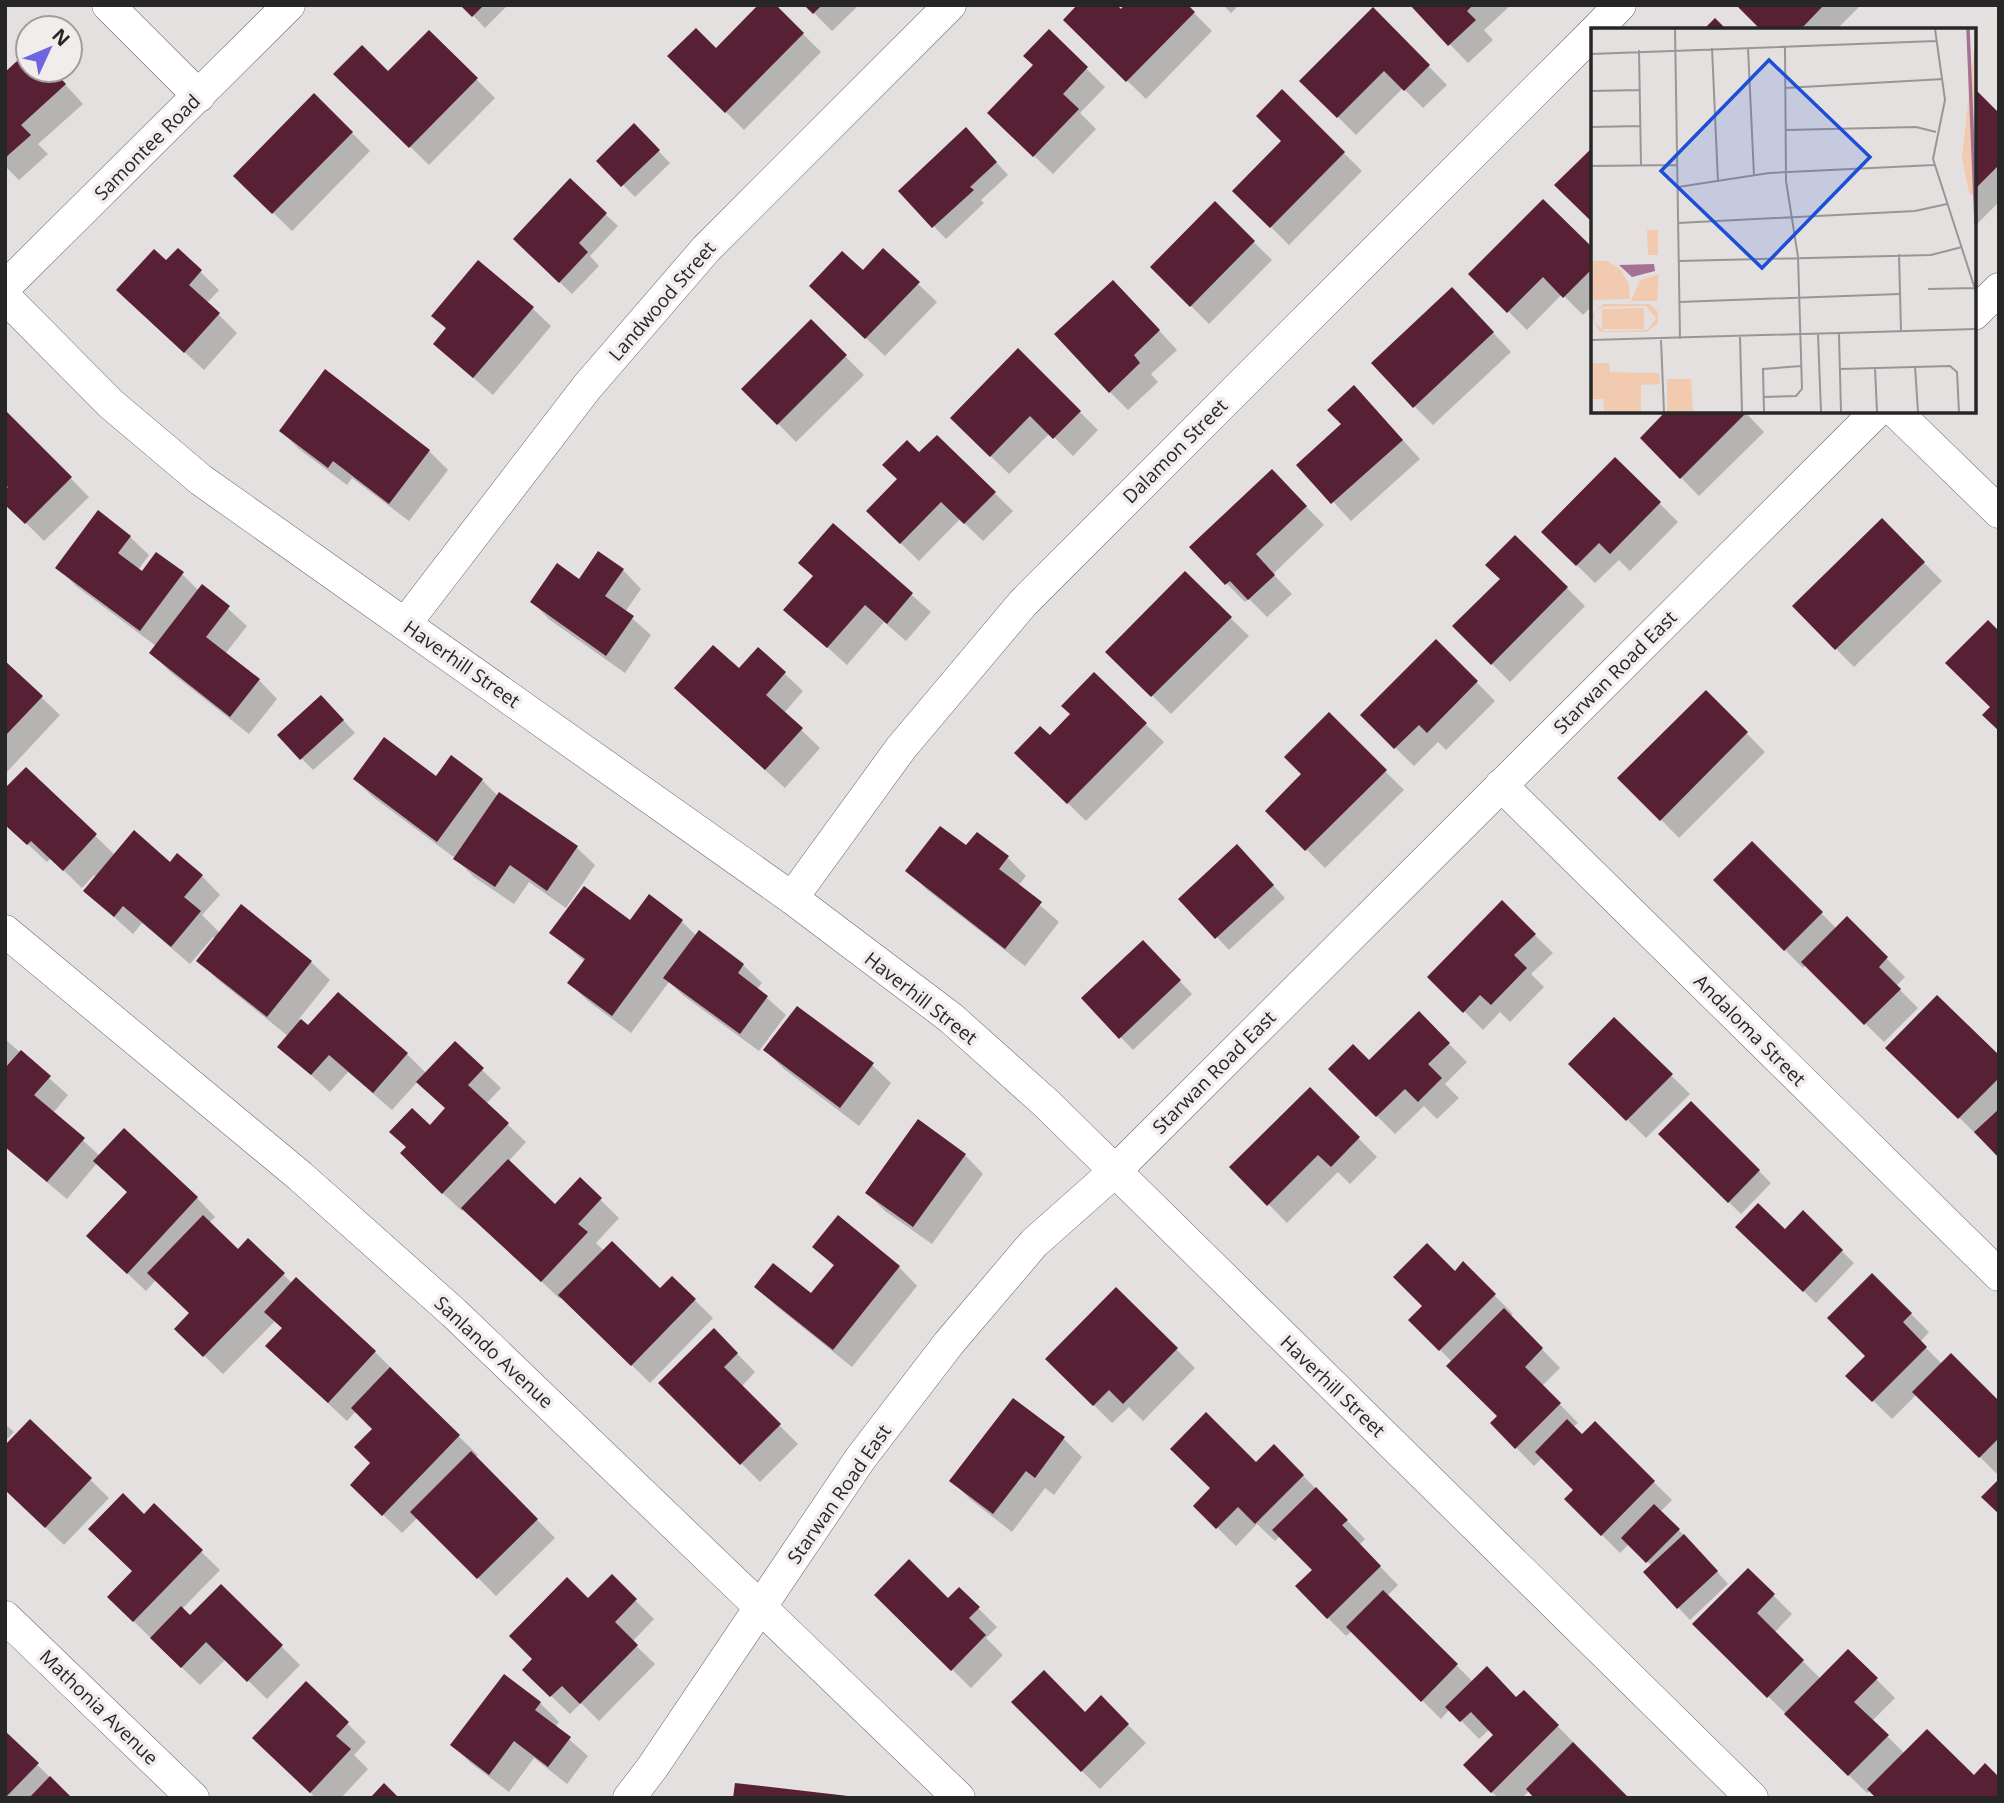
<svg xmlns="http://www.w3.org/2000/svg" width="2004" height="1803" font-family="'Open Sans',sans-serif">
<rect width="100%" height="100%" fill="#e4e0e0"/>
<!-- shadow -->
<g fill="#0003">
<polygon points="463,5 508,5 485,28"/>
<polygon points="774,5 821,52 744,130 670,56 716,50"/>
<polygon points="806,5 859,5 832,31"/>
<polygon points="1186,5 1212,31 1146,99 1065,20"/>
<polygon points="1223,5 1239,5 1231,13"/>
<polygon points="1511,5 1484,30 1493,40 1468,63 1413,6"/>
<polygon points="1742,5 1861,5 1836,30 1764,30"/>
<polygon points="1373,10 1447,85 1423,108 1403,88 1356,135 1302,81"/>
<polygon points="429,32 495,98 429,165 336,74 388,73"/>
<polygon points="1049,32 1105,87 1080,113 1096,129 1053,174 1008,131"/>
<polygon points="28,54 28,70 52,70 83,104 38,144 48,154 19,180 5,166 5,74"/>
<polygon points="1282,92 1362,171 1289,245 1234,191 1284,141"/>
<polygon points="314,95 370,151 292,231 235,176"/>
<polygon points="1974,97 1999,116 1999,202 1974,227"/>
<polygon points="634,126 670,163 635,197 599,161"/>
<polygon points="978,142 1008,175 981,200 984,203 946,239 900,191"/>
<polygon points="570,181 618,226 590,256 599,266 572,294 515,239"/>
<polygon points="1215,204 1272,260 1209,324 1152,267"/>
<polygon points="178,250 219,290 207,303 237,333 204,370 137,308 166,263"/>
<polygon points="1593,250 1593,305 1583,315 1562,294 1527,330 1471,274"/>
<polygon points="863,273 918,284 937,302 885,356 830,304"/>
<polygon points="1131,300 1177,350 1151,374 1158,382 1128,410 1110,392"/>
<polygon points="532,308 551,326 493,395 435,344 447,330 434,316"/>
<polygon points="1470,308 1511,352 1433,425 1414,406"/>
<polygon points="811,322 864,375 796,442 744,389"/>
<polygon points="1018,351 1098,430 1073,456 1050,433 1009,474 952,418"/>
<polygon points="325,372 429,451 448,470 409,521 352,478 347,485 299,449 281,431"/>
<polygon points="1372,406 1420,459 1351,521 1299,465 1343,425"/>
<polygon points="1744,411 1764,432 1699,496 1642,438"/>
<polygon points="5,412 89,497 44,541 5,502"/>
<polygon points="937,437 1013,511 983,541 960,519 919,561 868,511"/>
<polygon points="1615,459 1678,522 1630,571 1619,560 1595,583 1543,532"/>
<polygon points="1290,490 1324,525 1273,574 1292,594 1267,617 1249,599 1245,602 1227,584"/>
<polygon points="98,513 130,537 149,555 138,570 142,574 182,574 199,591 203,586 247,626 225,654 259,680 277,699 249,734 169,671 151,652 156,646 76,586 57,567"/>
<polygon points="1882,520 1942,581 1854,667 1794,606"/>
<polygon points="833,526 931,612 906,641 884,622 847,665 786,610 814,577"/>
<polygon points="1515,537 1585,606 1510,682 1455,626 1502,579"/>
<polygon points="623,570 641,589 625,612 651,635 625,673 550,620 532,602 580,581"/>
<polygon points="1185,574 1249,636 1171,714 1108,652"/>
<polygon points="1436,641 1495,701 1446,750 1438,742 1414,766 1362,715"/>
<polygon points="758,649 803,691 784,713 820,748 785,788 695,707 739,670"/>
<polygon points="5,663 60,715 5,774"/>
<polygon points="1094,674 1164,742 1086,821 1017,753 1050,737 1072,714"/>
<polygon points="1706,692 1765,752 1679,838 1620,778"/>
<polygon points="333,709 355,733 313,770 301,758"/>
<polygon points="1329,715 1404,790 1325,868 1268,811 1304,774"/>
<polygon points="451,757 482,780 498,796 576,847 595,865 566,908 529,882 514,904 474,877 455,858 373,797 355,779 436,779"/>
<polygon points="26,769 115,855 170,864 202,876 220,895 202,915 220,933 242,906 311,962 330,980 299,1019 308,1028 407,1054 427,1074 482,1070 501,1088 486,1104 526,1142 508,1162 555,1206 580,1180 619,1218 596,1243 604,1251 660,1290 672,1278 713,1318 650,1383 562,1297 560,1299 464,1208 462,1211 420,1172 430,1127 447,1109 418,1081 392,1110 348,1072 330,1092 279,1046 288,1036 217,979 198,960 216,939 213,937 190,964 142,923 133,934 85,891 96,877 94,875 82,888 51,858 47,862 5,823"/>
<polygon points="1752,844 1837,929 1847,919 1905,977 1896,986 1918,1008 1884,1042 1806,965 1803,968 1716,880"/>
<polygon points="966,848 1008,858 1026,876 1018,886 1059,922 1025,966 926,889 908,870"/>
<polygon points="1249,859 1285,898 1229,950 1181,899"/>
<polygon points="650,897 682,922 697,936 743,965 762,983 757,989 786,1015 759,1051 684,996 669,982 631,1033 588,1001 569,983 585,962 552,933 631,922"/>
<polygon points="1502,903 1553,953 1531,974 1544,987 1510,1022 1500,1012 1483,1030 1430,977"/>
<polygon points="1143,942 1192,994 1133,1050 1083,998"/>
<polygon points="1419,1014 1467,1062 1445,1084 1459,1098 1437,1119 1424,1106 1395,1134 1330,1069 1370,1062"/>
<polygon points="1614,1019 1690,1094 1646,1138 1571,1064"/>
<polygon points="5,1039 68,1095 53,1113 100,1156 197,1198 215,1217 209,1223 238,1252 249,1240 292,1283 375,1352 393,1370 392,1372 478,1455 475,1457 555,1538 496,1596 418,1517 402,1533 352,1485 373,1463 374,1429 356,1411 347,1421 286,1364 283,1329 275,1321 223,1374 177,1329 191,1314 156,1280 146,1291 107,1254 129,1193 97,1163 67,1199 5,1147"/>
<polygon points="1888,1048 1999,1057 1999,1156 1979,1135 1978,1136"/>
<polygon points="765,1050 872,1065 891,1083 859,1126 784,1069"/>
<polygon points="1310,1089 1377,1157 1350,1184 1338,1172 1287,1223 1232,1167"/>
<polygon points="1691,1104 1771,1183 1741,1214 1660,1134"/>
<polygon points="965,1155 983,1174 932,1244 885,1211 867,1193"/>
<polygon points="1803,1213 1854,1263 1816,1303 1738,1227 1785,1231"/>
<polygon points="815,1247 899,1267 917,1286 852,1367 775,1305 757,1287 811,1296 835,1267"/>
<polygon points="1463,1264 1513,1314 1510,1316 1560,1368 1542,1386 1578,1423 1573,1427 1583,1436 1595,1424 1672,1500 1660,1512 1691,1542 1728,1584 1690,1620 1645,1572 1652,1566 1629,1544 1620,1553 1566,1499 1576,1490 1543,1457 1534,1466 1492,1423 1500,1416 1452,1362 1411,1320"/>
<polygon points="1872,1275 1929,1332 1920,1342 1942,1364 1999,1404 1998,1475 1917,1394 1892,1419 1848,1376 1867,1356"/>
<polygon points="1116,1289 1195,1368 1143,1421 1129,1407 1112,1423 1047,1359"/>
<polygon points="714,1330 755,1372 741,1387 798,1444 760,1482 661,1383"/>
<polygon points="30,1421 109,1498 64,1545 5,1489"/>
<polygon points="5,1424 14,1432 5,1441"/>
<polygon points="1064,1439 1082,1457 1054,1495 1045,1488 1012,1532 970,1499 952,1481"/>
<polygon points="1274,1446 1365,1539 1359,1545 1398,1585 1387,1596 1473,1682 1517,1699 1524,1692 1576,1745 1522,1798 1498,1798 1465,1765 1495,1735 1490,1729 1479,1739 1450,1709 1441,1719 1352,1631 1346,1636 1328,1618 1314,1570 1280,1536 1275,1541 1257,1524 1236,1546 1195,1506 1256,1465"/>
<polygon points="154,1506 220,1570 182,1609 190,1618 221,1587 300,1665 267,1699 226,1659 200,1685 128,1616 144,1517"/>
<polygon points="1748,1570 1792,1614 1774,1633 1821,1679 1848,1651 1895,1698 1872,1721 1905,1754 1974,1777 1871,1790 1867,1793 1694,1624"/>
<polygon points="612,1577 654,1619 632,1642 655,1664 599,1721 581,1703 570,1714 524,1670"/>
<polygon points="959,1589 997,1627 986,1638 1003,1655 971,1688 876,1595 948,1600"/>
<polygon points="504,1676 540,1703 559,1722 555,1727 588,1756 567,1784 534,1758 509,1792 471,1763 452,1745"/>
<polygon points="306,1683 366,1742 354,1755 368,1769 341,1798 316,1798 272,1756"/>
<polygon points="1101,1698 1146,1743 1100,1789 1013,1702 1085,1714"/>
<polygon points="5,1734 56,1783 69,1798 5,1798"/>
</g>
<!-- building -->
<g fill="#572035">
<polygon points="460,5 484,5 472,17"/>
<polygon points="758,5 776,5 804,33 725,113 667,56 696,28 716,48"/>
<polygon points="804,5 822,5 813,14"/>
<polygon points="1077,5 1117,5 1121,9 1124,5 1188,5 1195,12 1126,82 1063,20"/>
<polygon points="1410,5 1473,5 1467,11 1476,20 1448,46"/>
<polygon points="1740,5 1824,5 1800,30 1761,30 1738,7"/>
<polygon points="1373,7 1430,65 1404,91 1384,71 1337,118 1299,81"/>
<polygon points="1715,18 1727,30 1703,30"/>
<polygon points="1049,29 1088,67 1063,94 1079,109 1033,157 987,113 1033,65 1023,56"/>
<polygon points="429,30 478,78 409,148 333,74 362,45 388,71"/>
<polygon points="28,51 28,70 53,70 66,84 21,125 31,135 5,158 5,72"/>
<polygon points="1282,89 1345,152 1270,228 1232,191 1281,141 1256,116"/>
<polygon points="1977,91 1999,113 1999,165 1974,190 1974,94"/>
<polygon points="314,93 353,132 272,214 233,176"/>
<polygon points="634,123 660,150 621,187 596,161"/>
<polygon points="966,127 997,162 970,187 974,190 932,228 898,191"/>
<polygon points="1593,147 1593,223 1554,185"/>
<polygon points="570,178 607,213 579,243 588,252 559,283 513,239"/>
<polygon points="1543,199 1593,248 1593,268 1563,298 1543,277 1507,313 1468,274"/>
<polygon points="1215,201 1255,241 1190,307 1150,267"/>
<polygon points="178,248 202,270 189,285 220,313 184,353 116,290 154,249 166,260"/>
<polygon points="883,248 920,282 865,339 809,286 842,251 863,270"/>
<polygon points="478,260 534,307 473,378 433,344 446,328 431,316"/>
<polygon points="1113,280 1160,330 1134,355 1140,363 1109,393 1054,334"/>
<polygon points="1452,287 1494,332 1413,408 1371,363"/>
<polygon points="811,319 847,355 777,425 741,389"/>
<polygon points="1018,348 1081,411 1053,439 1030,416 990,457 950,418"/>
<polygon points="325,369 430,450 389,504 333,461 328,468 279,431"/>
<polygon points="1354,385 1403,440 1331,504 1296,465 1341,424 1327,410"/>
<polygon points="5,410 72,477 25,524 5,505 5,490 8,487 5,484"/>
<polygon points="1666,411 1748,411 1680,479 1640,438"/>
<polygon points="937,435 996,492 964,524 941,502 900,544 866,511 897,479 882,465 907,440 919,452"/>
<polygon points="1615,457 1661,502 1610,554 1599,543 1576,566 1541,532"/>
<polygon points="1272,469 1307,506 1256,554 1275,575 1248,600 1230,581 1225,585 1189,547"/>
<polygon points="98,510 131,536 118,553 142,571 156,552 184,572 140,631 55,568"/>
<polygon points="1882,518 1925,562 1835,650 1792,606"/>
<polygon points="833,523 913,593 887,624 865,605 827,648 783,610 813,576 798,563"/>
<polygon points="1515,535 1568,587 1491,665 1452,626 1500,579 1485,565"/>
<polygon points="598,551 624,569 605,596 634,616 606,656 530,602 557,563 579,579"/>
<polygon points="1185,571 1232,617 1151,697 1105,652"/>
<polygon points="202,584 230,606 206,637 260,679 230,717 149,653"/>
<polygon points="1988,620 1999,631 1999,731 1982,715 1990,707 1945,663"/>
<polygon points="1436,639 1478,681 1427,733 1419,725 1394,749 1360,715"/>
<polygon points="713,645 739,668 758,647 786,672 766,695 803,728 765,770 674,688"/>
<polygon points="5,661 43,696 5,736"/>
<polygon points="1094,672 1147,723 1067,804 1014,753 1040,726 1050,735 1070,714 1061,706"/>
<polygon points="1706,690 1748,732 1660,821 1617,778"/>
<polygon points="321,695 344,720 300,760 277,735"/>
<polygon points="1329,712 1387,770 1305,851 1265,811 1301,774 1284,757"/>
<polygon points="384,737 436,776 451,755 483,779 437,842 353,779"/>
<polygon points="26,767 97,834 63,871 31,841 27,845 5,825 5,788"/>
<polygon points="499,792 578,846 547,891 510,865 495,887 453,859"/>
<polygon points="940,826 966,845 977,832 1009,856 999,869 1042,902 1005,949 905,871"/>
<polygon points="134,830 170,862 177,853 203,875 184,897 201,911 171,947 123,906 114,917 83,891"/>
<polygon points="1752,841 1823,912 1784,951 1713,880"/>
<polygon points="1237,844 1274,885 1215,939 1178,899"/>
<polygon points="584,886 630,920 649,894 683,920 612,1016 567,983 585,959 549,933"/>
<polygon points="1502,900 1536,934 1514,955 1527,968 1491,1005 1480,995 1463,1013 1427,977"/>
<polygon points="241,904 312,961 267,1017 196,961"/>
<polygon points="1847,916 1888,957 1879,967 1901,989 1864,1025 1801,962"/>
<polygon points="699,930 744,964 738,973 768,996 740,1034 663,978"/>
<polygon points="1143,940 1181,980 1119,1039 1081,998"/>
<polygon points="338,992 408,1053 373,1093 329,1055 311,1075 277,1047 301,1019 308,1025"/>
<polygon points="1937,995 1999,1055 1999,1078 1958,1119 1885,1048"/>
<polygon points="797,1006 874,1063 840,1108 763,1050"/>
<polygon points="1419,1011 1450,1043 1428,1064 1442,1078 1418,1102 1405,1089 1376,1117 1328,1069 1353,1044 1369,1060"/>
<polygon points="1614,1017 1673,1074 1626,1121 1568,1064"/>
<polygon points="455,1041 484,1068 468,1085 509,1123 442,1194 400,1153 406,1147 389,1132 412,1108 430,1125 445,1108 416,1082"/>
<polygon points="21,1050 51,1076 34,1095 85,1138 47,1182 5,1147 5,1068"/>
<polygon points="1310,1087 1360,1137 1331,1167 1318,1155 1267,1206 1229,1167"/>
<polygon points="1691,1101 1760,1170 1728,1203 1658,1134"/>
<polygon points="1999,1109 1999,1158 1974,1132"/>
<polygon points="918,1119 966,1154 913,1227 865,1193"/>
<polygon points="124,1128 198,1197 127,1274 86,1236 127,1192 93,1161"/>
<polygon points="508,1159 555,1204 580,1177 602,1198 578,1224 588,1232 541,1282 461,1208"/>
<polygon points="1758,1203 1785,1229 1803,1210 1843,1250 1803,1292 1735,1227"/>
<polygon points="203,1215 238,1249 248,1238 285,1273 203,1357 174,1329 189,1313 147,1273"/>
<polygon points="838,1215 900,1266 833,1350 754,1287 773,1263 811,1293 834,1265 812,1247"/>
<polygon points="612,1241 660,1288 672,1276 696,1299 631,1366 558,1295"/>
<polygon points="1427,1243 1455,1271 1463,1261 1496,1294 1439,1351 1408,1320 1422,1306 1393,1277"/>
<polygon points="1872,1273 1912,1313 1903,1322 1927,1347 1872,1402 1845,1376 1865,1356 1827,1318"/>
<polygon points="296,1277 376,1351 328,1403 265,1346 282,1328 264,1312"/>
<polygon points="1116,1287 1178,1348 1123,1404 1109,1390 1093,1406 1045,1359"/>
<polygon points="1504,1308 1543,1348 1525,1367 1561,1403 1515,1449 1490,1423 1497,1416 1446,1366"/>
<polygon points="714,1328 738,1353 724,1367 781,1424 740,1465 658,1383"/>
<polygon points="1951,1353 1999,1401 1999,1438 1979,1458 1912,1392"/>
<polygon points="390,1367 460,1435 382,1516 350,1485 370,1463 354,1447 372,1429 351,1408"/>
<polygon points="1013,1398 1065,1437 1035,1478 1026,1471 993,1514 949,1481"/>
<polygon points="1206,1412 1256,1462 1274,1444 1304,1475 1255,1524 1238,1507 1216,1529 1193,1506 1210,1488 1170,1449"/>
<polygon points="30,1419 92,1478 45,1528 5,1490 5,1445"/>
<polygon points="1567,1419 1582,1434 1595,1421 1655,1481 1601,1536 1564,1499 1573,1490 1535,1452"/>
<polygon points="471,1451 538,1519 477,1579 410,1512"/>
<polygon points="1999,1479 1999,1514 1981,1497"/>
<polygon points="1316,1487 1348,1520 1342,1525 1381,1566 1327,1619 1295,1586 1312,1570 1272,1530"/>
<polygon points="123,1493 144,1514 154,1503 203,1550 133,1622 107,1597 132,1571 88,1529"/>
<polygon points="1654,1504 1680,1529 1646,1563 1621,1538"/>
<polygon points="1684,1534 1718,1571 1677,1609 1643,1572"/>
<polygon points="909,1559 948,1598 959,1587 980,1607 969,1618 986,1635 951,1671 874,1595"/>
<polygon points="1748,1568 1775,1594 1757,1613 1804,1660 1767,1698 1692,1624"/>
<polygon points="612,1574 637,1599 615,1622 638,1645 580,1704 562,1686 550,1697 522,1670 532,1659 509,1636 567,1577 588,1598"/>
<polygon points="221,1584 283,1645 247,1682 206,1642 181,1668 150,1638 181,1606 190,1615"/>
<polygon points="1383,1590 1458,1664 1421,1702 1346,1627"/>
<polygon points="1848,1649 1878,1678 1854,1702 1889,1735 1848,1776 1784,1714"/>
<polygon points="1487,1666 1516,1697 1524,1690 1559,1725 1491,1793 1463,1765 1493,1735 1471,1712 1460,1722 1445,1707"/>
<polygon points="1044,1670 1085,1712 1101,1695 1129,1724 1081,1772 1011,1702"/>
<polygon points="504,1674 541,1702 535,1710 571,1737 548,1767 514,1741 489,1775 450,1745"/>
<polygon points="306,1681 349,1722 336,1736 351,1749 310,1793 252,1738"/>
<polygon points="1927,1729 1974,1775 1985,1763 1999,1777 1999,1798 1876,1798 1867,1789"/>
<polygon points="5,1731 39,1763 5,1798"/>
<polygon points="1573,1742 1629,1798 1534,1798 1526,1789"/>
<polygon points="50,1776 72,1798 29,1798"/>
<polygon points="384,1783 399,1798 370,1798"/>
<polygon points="735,1783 848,1796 848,1798 733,1798"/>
</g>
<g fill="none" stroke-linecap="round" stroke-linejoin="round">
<!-- street casing -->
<g stroke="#6a6666" stroke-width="33">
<g id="street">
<polyline points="108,5 199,96"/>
<polyline points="1596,30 1620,5"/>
<polyline points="5,287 289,5"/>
<polyline points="5,297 111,404 201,480 792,898 951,1018 1047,1104 1752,1798"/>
<polyline points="1974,314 1999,289"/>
<polyline points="1895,411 1999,512"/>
<polyline points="405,624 587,387 706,249 950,5"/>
<polyline points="1501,785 1999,1275"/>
<polyline points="792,898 901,748 1023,603 1593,33"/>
<polyline points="5,931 300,1176 454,1313 959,1798"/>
<polyline points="5,1617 193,1798"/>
<polyline points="629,1798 652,1768 860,1459 949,1343 1034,1243 1114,1172 1877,411"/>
</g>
</g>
<!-- street -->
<use href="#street" stroke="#fff" stroke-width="32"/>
</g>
<g text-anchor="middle" stroke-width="7" stroke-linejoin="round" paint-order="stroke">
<!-- street labels -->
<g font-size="19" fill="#272626" stroke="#f2eded">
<text transform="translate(147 147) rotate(-45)" y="7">Samontee Road</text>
<text transform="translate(662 301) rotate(-49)" y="7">Landwood Street</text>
<text transform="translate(1175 451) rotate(-45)" y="7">Dalamon Street</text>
<text transform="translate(462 664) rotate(35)" y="7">Haverhill Street</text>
<text transform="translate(1615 672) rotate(-45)" y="7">Starwan Road East</text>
<text transform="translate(921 998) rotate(38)" y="7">Haverhill Street</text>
<text transform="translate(1750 1030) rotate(45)" y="7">Andaloma Street</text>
<text transform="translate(1214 1072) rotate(-45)" y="7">Starwan Road East</text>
<text transform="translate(494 1352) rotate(43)" y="7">Sanlando Avenue</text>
<text transform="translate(1333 1386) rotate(44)" y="7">Haverhill Street</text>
<text transform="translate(839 1494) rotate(-55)" y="7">Starwan Road East</text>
<text transform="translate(99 1707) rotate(44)" y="7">Mathonia Avenue</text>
</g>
</g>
<!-- overview -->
<g transform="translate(1591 28)">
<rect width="385" height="385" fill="#e4e0e0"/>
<path d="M385 1V169L378 165 371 130ZM56 202H67V227H57ZM0 233H16L30 242 38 256 39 271 2 272ZM68 246 66 273H40L49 252ZM12 276H59L67 284V295L56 304H9L0 288ZM55 278 65 290 56 302 13 303 3 293 4 284 12 279ZM53 280V301H11V281ZM0 335H18L19 344 68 345 69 356 50 357V384H13L12 371H0ZM76 351H100L102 384H76Z" fill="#f2cab0" fill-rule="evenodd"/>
<path d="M63 236 64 243 41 249 28 237Z" fill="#a67094"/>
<path fill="none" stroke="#a67094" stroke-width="3.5" d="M377 1 385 196"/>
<path fill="none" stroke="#989696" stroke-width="2" d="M84 1 89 311M344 1 354 72 342 131 385 264M121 20 127 154M157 20 163 148M48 22 50 138M0 26 345 13M194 60 352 51M0 63 49 62M0 99 50 98M195 102 325 99 345 104M0 138 86 137M87 159 178 145 343 137M87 195 324 183 356 176M308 226 310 303M88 233 340 227 371 219M337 261 384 260M88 274 308 266M227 306 230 384M248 306 250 384M149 309 151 384M0 312 385 301M70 312 73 384M324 338 327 384M284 340 286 384M249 341 359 338 366 344 368 384M172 369 205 368 211 361 207 229 195 153 194 19M173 384 172 341 210 338"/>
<path fill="#1d4ed8" fill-opacity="0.15" stroke="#1d4ed8" stroke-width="3.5" d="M178 32 279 129 171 240 70 143Z"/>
<rect width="385" height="385" fill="none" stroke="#272626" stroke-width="3.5"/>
</g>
<!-- border -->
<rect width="2004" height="1803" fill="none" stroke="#272626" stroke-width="14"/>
<!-- north arrow -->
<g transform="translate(49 49) rotate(46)"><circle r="33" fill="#f2eded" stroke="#a19d9d" stroke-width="2"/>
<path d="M0-5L12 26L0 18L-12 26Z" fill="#7065e0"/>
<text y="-10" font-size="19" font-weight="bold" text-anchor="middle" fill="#272626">N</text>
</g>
</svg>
